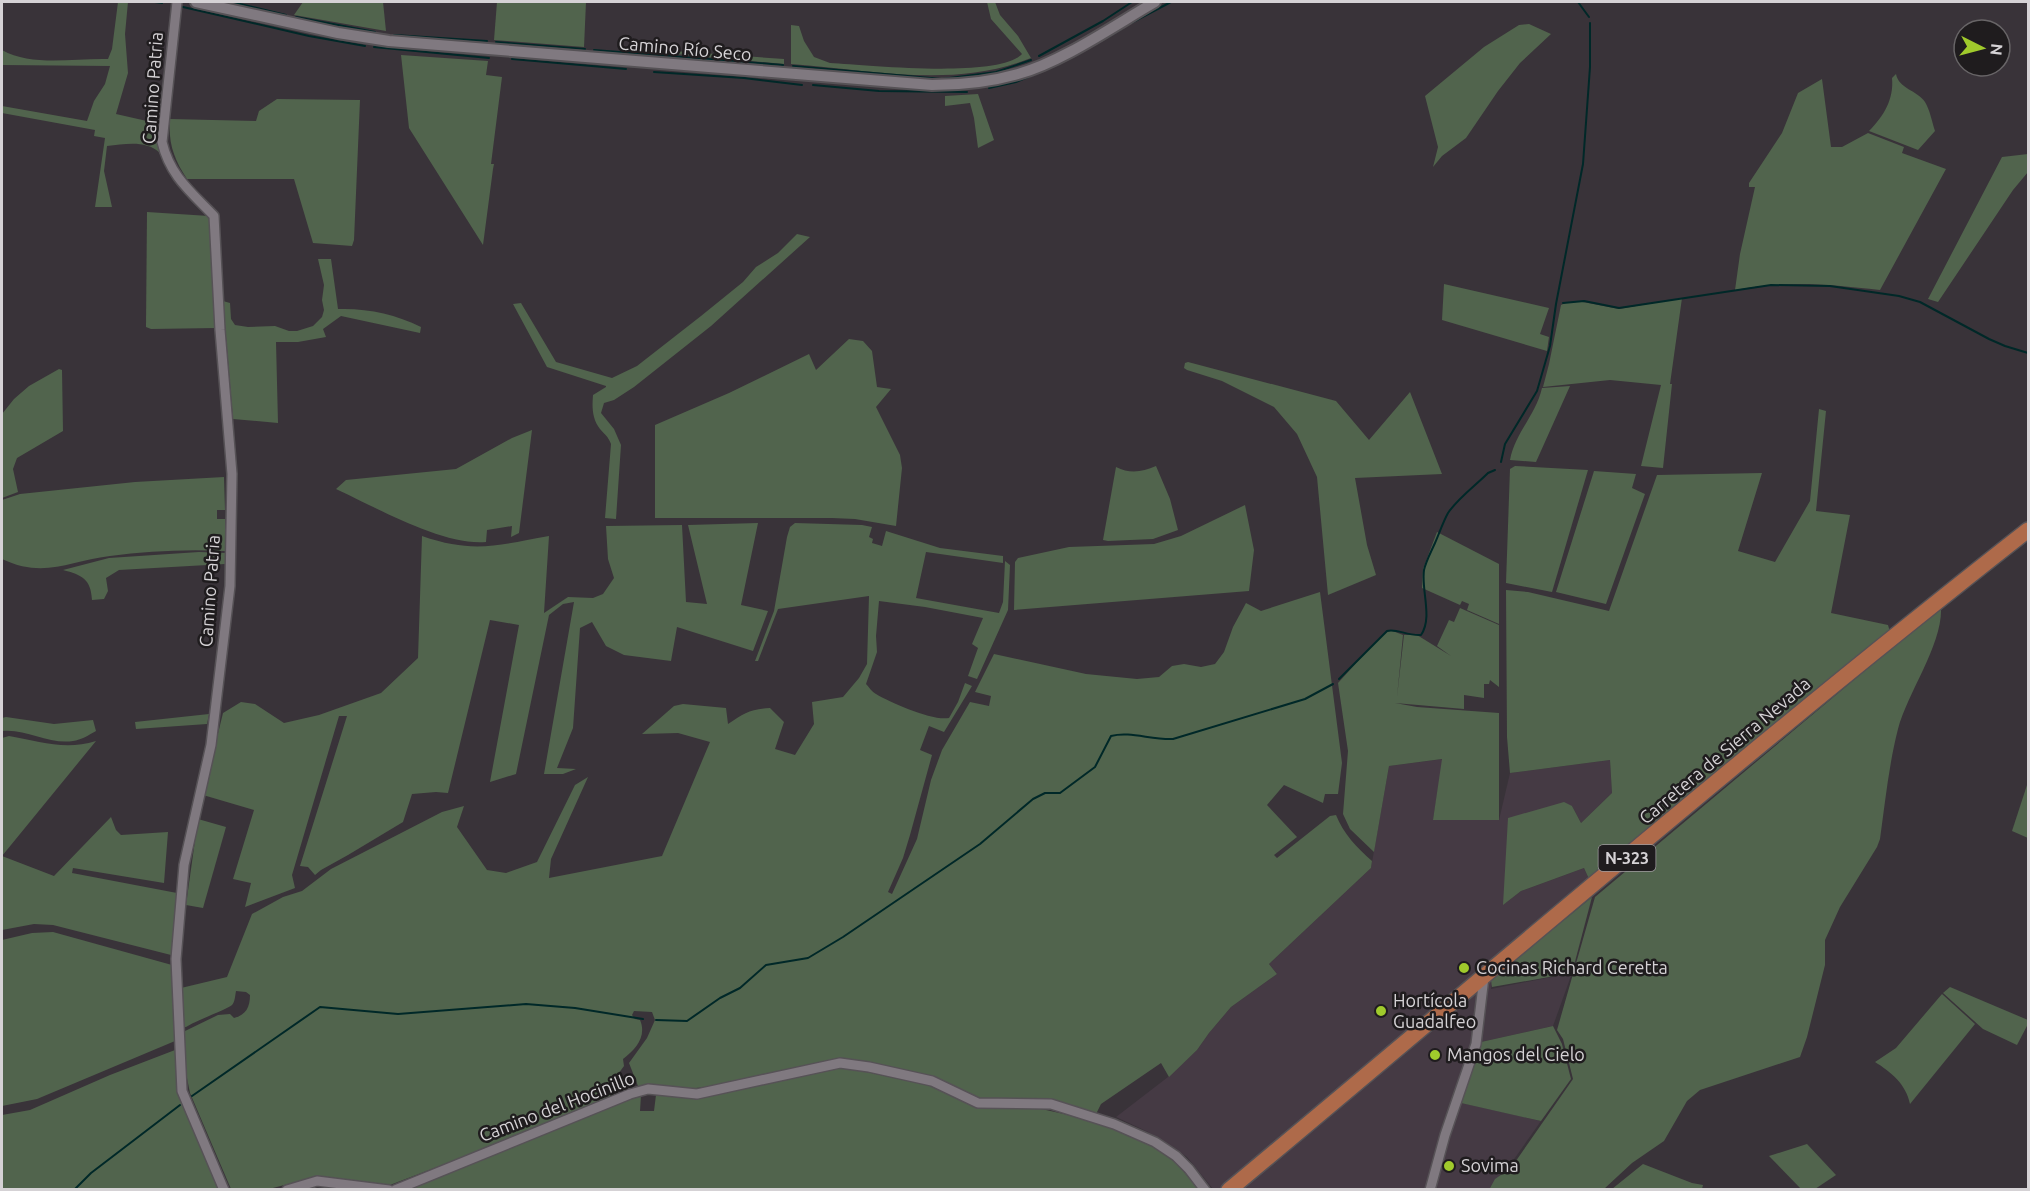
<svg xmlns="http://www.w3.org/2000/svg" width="2030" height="1191" font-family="Ubuntu,sans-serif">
<rect width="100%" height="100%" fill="#393339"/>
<!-- built -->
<polygon fill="#453a44" points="1443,759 1433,820 1499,820 1510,773 1610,760 1612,793 1581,823 1572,806 1504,904 1521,891 1584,868 1589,879 1499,957 1491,989 1572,973 1553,1026 1481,1042 1462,1103 1541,1121 1493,1189 1213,1189 1187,1157 1148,1132 1116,1117 1168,1077 1197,1050 1209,1033 1231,1007 1277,974 1269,964 1371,868 1389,766"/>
<!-- green -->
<g fill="#51644d">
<path d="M118 2H128L125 34 128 73 116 114 160 124 159 143 160 153C146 140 126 144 107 146L104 171 112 207H95L105 138 94 136 95 130 2 113V106L87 121 94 101 105 84 110 66 2 65V50C32 67 74 58 108 59L112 49Z"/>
<polygon points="303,2 383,2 386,31 294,15"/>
<polygon points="497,2 586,2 584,47 494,40"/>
<path d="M987 2H995L1000 15 1018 36 1031 58C954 89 872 70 791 64V25L799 26 804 41 814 57 830 63C867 65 999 79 1022 54L991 19Z"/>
<polygon points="1529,24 1551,34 1520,63 1498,91 1466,138 1442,156 1433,167 1438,147 1425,96 1484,47 1519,25"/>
<polygon points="675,51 784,59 784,64 675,54"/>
<polygon points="401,55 488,61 486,75 502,77 491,164 494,164 493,169 483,245 409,128"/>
<path d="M1896 74C1899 89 1917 90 1925 102 1930 110 1932 122 1935 131L1918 150 1869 131C1884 116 1894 99 1892 78Z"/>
<path d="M1822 79 1831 147H1842L1868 133 1904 147 1902 153 1946 169 1880 290C1827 284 1788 280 1735 290L1740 254 1755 187H1749V183L1782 133 1798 93Z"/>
<polygon points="978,94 994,140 978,148 974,118 970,103 945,106 945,96"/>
<path d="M277 99 360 100 354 240 352 246 313 243 294 179H187C174 159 168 143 170 119L256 121 259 111Z"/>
<polygon points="2028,154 2028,172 2013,190 1938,302 1928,299 2002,157"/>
<polygon points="147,212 209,216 216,328 151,329 146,327"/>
<path d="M797 234 810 237 711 326 634 387 614 400 604 403 601 413 614 429 621 445 616 519 605 518 611 444C608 436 605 435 600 429 592 419 592 407 593 395L606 387V386L547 367 513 304 521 303 556 362 612 378 637 366 701 316 743 282 756 267 778 253Z"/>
<path d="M318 259H331L338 309C367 308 395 314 421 327L420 333 341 316 323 329 326 337 298 342H276L278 423 233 419 223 301 230 303 231 319 235 325 248 327 275 326 289 331H297L313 326 322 317 324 310 322 300 324 285Z"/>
<polygon points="1444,284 1549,308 1540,334 1549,337 1547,351 1442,320"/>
<polygon points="1682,298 1670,384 1672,384 1663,468 1641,466 1661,385 1610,380 1543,387 1549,364 1561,305 1568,302 1583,302 1619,309"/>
<polygon points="849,339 863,341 872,351 877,387 891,389 876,407 900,455 902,468 896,526 855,519 832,518 655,518 655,425 729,393 809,354 816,370"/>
<polygon points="1188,362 1336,401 1369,440 1410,392 1442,474 1355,478 1367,545 1376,575 1328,595 1317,477 1297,434 1274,407 1222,381 1187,370 1184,368 1185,363"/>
<polygon points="59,369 62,370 63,431 17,458 13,469 18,492 2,498 2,414 14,399 29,386"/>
<path d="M1570 386 1536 462 1510 460C1515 433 1536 415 1542 388Z"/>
<polygon points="1819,409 1826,411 1816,511 1850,515 1831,613 1888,625 1890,632 1589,879 1584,868 1521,891 1503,905 1508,818 1564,802 1572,806 1581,823 1612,793 1610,760 1510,773 1507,737 1506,590 1528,592 1609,611 1657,475 1762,473 1738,551 1775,562 1810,501"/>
<path d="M532 430 519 533 511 537 512 526 487 530 486 542C443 546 375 507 336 489L346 480 456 469 512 438Z"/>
<path d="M1156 466 1170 499 1178 530 1153 539 1108 541 1103 540 1116 467C1130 474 1142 472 1156 466Z"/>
<polygon points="1515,466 1588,470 1552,592 1506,583 1510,469"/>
<polygon points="1594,471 1636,474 1632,488 1645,494 1606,604 1556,592"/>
<path d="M224 477 225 510H217V519H225V551C187 549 147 551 110 556 69 561 44 579 2 559V500L20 494 135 482Z"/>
<polygon points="1245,505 1254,550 1249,591 1014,610 1015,562 1018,558 1069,547 1154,544 1181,536"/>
<path d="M758 523 741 605 768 611 753 651 677 627 671 661 624 655 606 646 592 622 580 628 573 728 557 768 576 769 563 774H544L574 602 563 604 549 615 516 774 490 782 519 625 490 620 448 793 436 792 412 794 403 822 348 855 321 870 315 875 308 867 300 866 347 716H339L292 875 295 888 245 907 251 883 233 879 254 810 203 795 223 713 241 702 255 704 284 723 319 715 381 693 418 658 422 536C474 554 498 545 549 536L544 613 568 597 593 598 603 594 614 578 608 559 606 526 682 525 686 602 707 604 688 525Z"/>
<path d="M795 523 862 525 872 527 869 537 873 539 872 543 882 546 886 531 940 548 1003 556V563L926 552 916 598 999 613 1003 602 1005 561 1010 565 1008 610 977 679 968 676 978 648 972 644 983 618 925 607 879 601 876 636 877 652 866 684C869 687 872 692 876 694 891 703 932 721 949 718L958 702 965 683 972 686 944 732 929 726 920 750 932 755 910 835 903 858 888 892 892 894 917 839 931 780 942 750 970 702 989 706 991 696 975 692 994 654 1086 674 1137 679 1159 677 1172 666 1184 664 1201 667 1215 664 1224 652 1233 627 1246 603 1261 611 1320 592 1342 763 1338 794H1325L1323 803 1284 785 1267 805 1297 837 1274 855 1277 858 1330 816 1336 815C1343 833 1357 848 1372 861L1371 868 1269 964 1277 974 1231 1007 1209 1033 1197 1050 1169 1077 1161 1063 1101 1104 1096 1114 1046 1100H985L896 1069 876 1064 837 1059 726 1085 686 1089 638 1086 629 1063 647 1038 655 1020 652 1012 634 1011 632 1015 635 1019 640 1020C647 1036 636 1049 623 1059L624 1066 604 1093 620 1094 544 1126 390 1185 319 1176 269 1189H231L190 1093 187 1078 183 1032 218 1015 230 1014 234 1018C246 1015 250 1007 250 995L246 992 236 991C235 996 235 1002 232 1005 228 1009 195 1021 186 1027H182L181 988 227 977 252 914 283 897 302 891 331 869 442 812 464 806 457 827 487 870 506 873 537 862 575 785 588 777 551 859 549 878 662 856 710 742 678 733 642 734 674 706 683 704 726 708 728 724C744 713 750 709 770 708L784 722 775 749 795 755 814 724 812 702 843 697 859 678 867 664 869 596 778 609 758 661H755L774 611 787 537 790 527Z"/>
<polygon points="1437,532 1499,564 1499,624 1467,610 1469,604 1462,601 1460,605 1422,588 1423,569"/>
<path d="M199 552 226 553 225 564 119 570 106 578 108 591 104 599 92 600C91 579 82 575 63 570L109 558Z"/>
<path d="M1941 607C1943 644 1908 692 1898 729 1889 764 1885 803 1880 839L1877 847 1840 907 1825 940V965L1807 1037 1800 1057 1700 1090 1687 1101 1664 1141 1632 1163 1604 1189 1489 1190 1495 1179 1511 1168 1573 1079 1563 1039 1557 1030 1595 897Z"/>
<polygon points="1460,608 1499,625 1499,687 1490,680 1489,684 1484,684 1484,698 1464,695 1464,709 1395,703 1417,707 1499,713 1499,820 1433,820 1442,759 1389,766 1374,852 1350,829 1343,814 1348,751 1338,683 1378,639 1390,630 1403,635 1397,697 1404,635 1417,635 1451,656 1437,646 1449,620 1454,622"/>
<polygon points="209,714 207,724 136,729 135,722"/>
<path d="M6 717 54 724 93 720 96 731C89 735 81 740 73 741 50 745 25 728 2 731V718Z"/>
<path d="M9 736C40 741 64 751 96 741L2 856 54 876 111 817 116 830 121 835 168 832 164 883 73 868 72 873 177 893 171 955 53 925 34 924 2 930V738Z"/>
<polygon points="2028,782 2028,838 2012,831"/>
<polygon points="198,819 226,827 203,908 186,905"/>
<polygon points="1592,897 1572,973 1492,987 1491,980"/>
<polygon points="53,932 172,965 175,1041 37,1099 2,1106 2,940 32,933"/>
<polygon points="1950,987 2028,1020 2028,1024 2017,1045 1983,1029 1943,993"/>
<path d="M1942 994 1975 1024 1910 1104C1906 1084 1891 1072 1875 1062L1896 1048Z"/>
<polygon points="1553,1026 1562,1044 1571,1079 1541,1121 1461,1103 1481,1042"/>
<polygon points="175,1050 179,1092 220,1189 2,1190 2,1115 30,1110 110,1075"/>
<polygon points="839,1066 931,1086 979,1108 1037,1108 1091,1120 1127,1133 1153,1147 1175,1162 1199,1189 404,1190 641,1095 640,1111 654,1111 656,1095 699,1098"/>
<polygon points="1807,1144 1836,1175 1815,1189 1801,1189 1769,1156"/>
<polygon points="1643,1164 1692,1183 1703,1185 1702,1189 1612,1189"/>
</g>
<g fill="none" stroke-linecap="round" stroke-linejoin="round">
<!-- stream -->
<g stroke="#002828" stroke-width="2">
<polyline points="155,2 162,3"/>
<polyline points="232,2 286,15"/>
<polyline points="1578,2 1589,17"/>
<polyline points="183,7 309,36 365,46"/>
<polyline points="296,17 375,32"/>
<polyline points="1131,23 1171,2"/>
<polyline points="394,35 487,41"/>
<polyline points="1108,37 1123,28"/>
<polyline points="496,42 585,49"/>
<polyline points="374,47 489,58"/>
<polyline points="594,50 783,65"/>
<polyline points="1039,56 1103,21 1132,2"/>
<polyline points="512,59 626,69"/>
<polyline points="793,66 942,79 996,72 1031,60"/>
<polyline points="654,72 744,78 802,85"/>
<polyline points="813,85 879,91 967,92"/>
<polyline points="989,88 1016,82 1042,71"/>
<polyline points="1563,303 1584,301 1619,308 1771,285 1830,286 1899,296 1920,302 1989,339 2005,346 2028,353"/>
<polyline points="1501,462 1505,444 1537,391 1550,346 1556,304 1583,164 1590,67 1590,23"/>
<path d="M1339 679 1387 631C1396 628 1407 636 1421 635 1433 618 1421 590 1424 570 1426 561 1431 552 1435 543 1439 534 1443 522 1448 513 1458 498 1475 486 1488 473L1495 470"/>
<path d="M656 1020 687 1021 720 998 740 988 766 965 808 958 843 937 980 844 1033 799 1045 793H1060L1095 767 1111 736C1130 731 1151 740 1173 739L1305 699 1333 684"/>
<polyline points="192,1096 320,1007 398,1014 526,1004 575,1008 643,1019"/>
<polyline points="74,1190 91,1173 180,1105"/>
</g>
<!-- minor casing -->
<g stroke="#565256" stroke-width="12">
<g id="minor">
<path d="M177 2 162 142C170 176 191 192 214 216L220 330 232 474 230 586 211 745 184 865 176 959 182 1091 224 1190"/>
<polyline points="287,1190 317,1181 389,1190"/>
<polyline points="395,1190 630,1094 648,1089 697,1094 840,1063 869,1067 932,1081 978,1103 1051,1104 1114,1124 1155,1142 1176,1156 1189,1169 1205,1190"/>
<polyline points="1430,1190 1445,1135 1476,1044 1484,977"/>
</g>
</g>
<!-- tertiary casing -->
<g stroke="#565256" stroke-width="14">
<path id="tertiary" d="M196 2 338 33 389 41 932 85C960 85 990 82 1018 74 1062 62 1115 25 1155 2"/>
</g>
<!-- trunk casing -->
<g stroke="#565256" stroke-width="18">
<path id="trunk" d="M1229 1190C1494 969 1756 743 2028 530"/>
</g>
<!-- minor -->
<use href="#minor" stroke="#807980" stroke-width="9"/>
<!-- tertiary -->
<use href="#tertiary" stroke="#807980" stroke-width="10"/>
<!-- trunk -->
<use href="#trunk" stroke="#ae6a4a" stroke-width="15"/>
</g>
<!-- markers -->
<g fill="#a0ca2c" stroke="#1f1c1e" stroke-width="2">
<circle cx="1464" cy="968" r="6"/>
<circle cx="1381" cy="1011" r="6"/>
<circle cx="1435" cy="1055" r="6"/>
<circle cx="1449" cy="1166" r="6"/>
</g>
<g text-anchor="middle" stroke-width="5" stroke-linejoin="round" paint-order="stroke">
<!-- shield labels -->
<rect fill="#1f1c1e" stroke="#9e9b9e" stroke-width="1.5" x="1598.5" y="845" width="57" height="26" rx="4.5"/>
<g font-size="16" font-weight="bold" fill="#d5d2d5">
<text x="1627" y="864">N-323</text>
</g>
<!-- street labels -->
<g font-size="18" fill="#d5d2d5" stroke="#1f1c1e">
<text transform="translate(685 49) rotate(5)" y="6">Camino Río Seco</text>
<text transform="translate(153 88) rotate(-86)" y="6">Camino Patria</text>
<text transform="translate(210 591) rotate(-86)" y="6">Camino Patria</text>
<text transform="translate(1725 751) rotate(-40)" y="6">Carretera de Sierra Nevada</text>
<text transform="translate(557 1107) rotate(-21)" y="6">Camino del Hocinillo</text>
</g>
<!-- poi labels -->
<g font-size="18" fill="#d5d2d5" stroke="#1f1c1e" text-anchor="start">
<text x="1476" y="974">Cocinas Richard Ceretta</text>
<text x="1393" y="1007">Hortícola<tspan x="1393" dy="21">Guadalfeo</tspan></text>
<text x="1447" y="1061">Mangos del Cielo</text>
<text x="1461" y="1172">Sovima</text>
</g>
</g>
<!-- border -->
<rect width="2030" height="1191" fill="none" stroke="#d5d2d5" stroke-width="6"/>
<!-- north arrow -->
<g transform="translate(1982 48) rotate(96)"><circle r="28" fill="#1f1c1e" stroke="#686567" stroke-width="1.5"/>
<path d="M0-4.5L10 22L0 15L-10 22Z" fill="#a0ca2c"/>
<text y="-9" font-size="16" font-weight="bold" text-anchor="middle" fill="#d5d2d5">N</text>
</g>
</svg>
